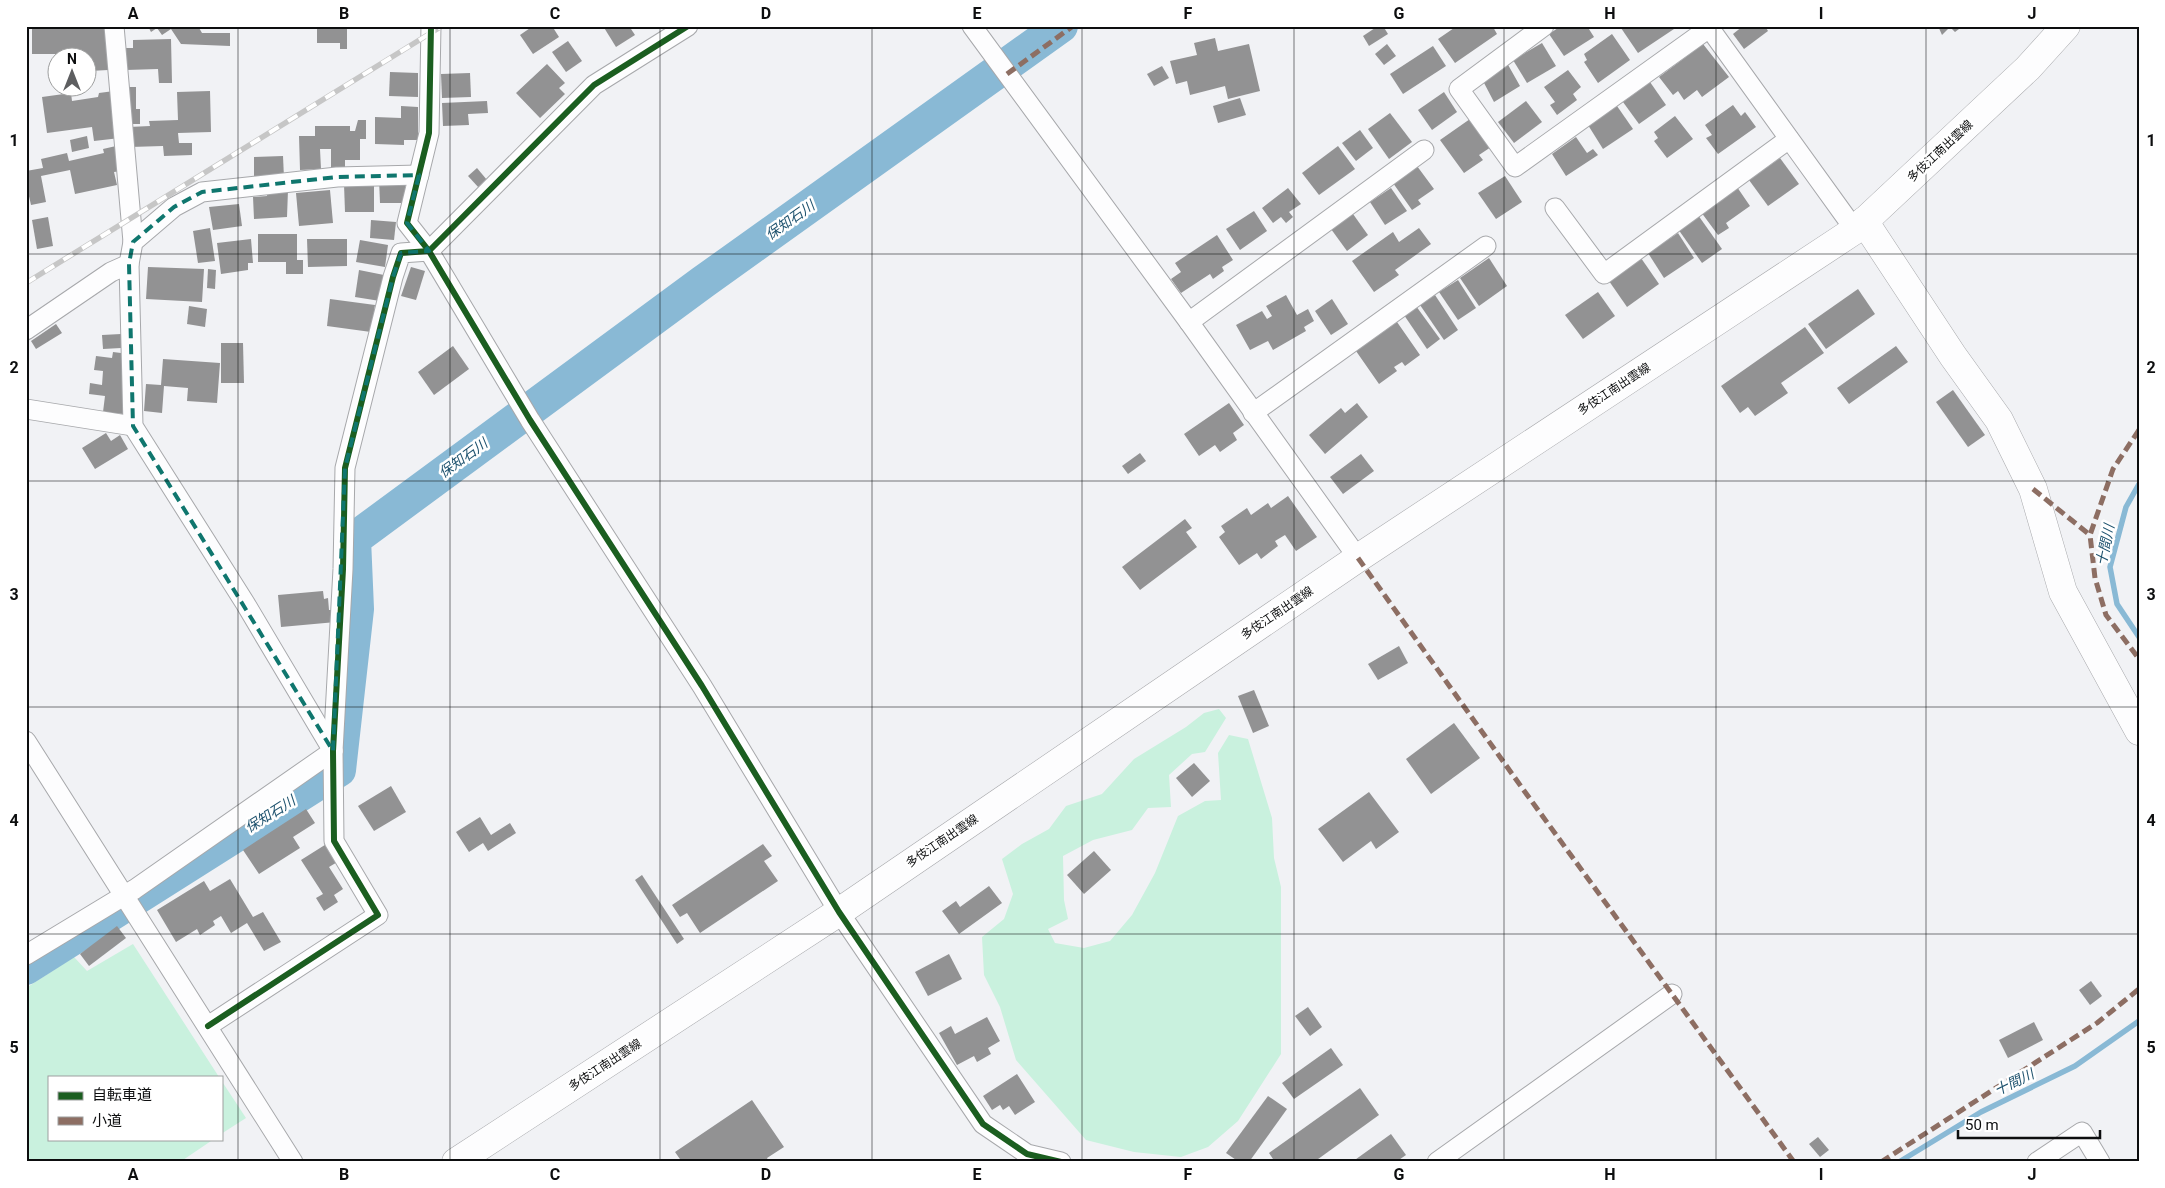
<svg xmlns="http://www.w3.org/2000/svg" width="2165" height="1188" font-family="Roboto,'Noto Sans JP',sans-serif">
<rect width="100%" height="100%" fill="#f1f2f5"/>
<!-- green -->
<g fill="#c9f1de">
<polygon points="1219,709 1226,718 1205,752 1192,754 1169,775 1171,807 1148,808 1132,830 1093,840 1063,856 1064,900 1068,919 1048,929 1055,943 1084,948 1110,941 1132,915 1155,873 1178,816 1205,801 1221,800 1218,753 1229,735 1248,739 1272,818 1274,858 1281,887 1281,1054 1238,1121 1208,1147 1181,1157 1134,1152 1086,1140 1016,1060 1000,1007 984,975 982,937 1004,919 1013,894 1002,859 1022,844 1049,829 1066,806 1102,794 1134,759 1186,727 1204,713"/>
<polygon points="133,944 219,1077 49,1077 49,1139 214,1139 180,1162 26,1162 26,988 74,957 87,971"/>
<polygon points="221,1080 246,1118 221,1134"/>
</g>
<g fill="none" stroke-linecap="round" stroke-linejoin="round">
<!-- stream -->
<g stroke="#89b9d5" stroke-width="5.5">
<polyline points="2139,484 2126,507 2110,567 2117,604 2139,637"/>
<polyline points="1899,1162 1981,1112 2075,1066 2139,1021"/>
</g>
<!-- river -->
<polyline stroke="#89b9d5" stroke-width="34" points="26,968 339,770 357,609 354,539 703,282 1061,26"/>
</g>
<!-- building -->
<g fill="#929293">
<polygon points="74,26 108,26 108,70 90,71 88,58 56,58 56,54 32,54 32,29 74,28"/>
<polygon points="148,26 198,26 202,33 230,33 230,46 181,44 171,29 162,35 157,28 151,32"/>
<polygon points="317,26 347,26 347,49 340,49 340,43 317,43"/>
<polygon points="533,26 552,26 559,37 533,54 520,35"/>
<polygon points="603,26 629,26 635,35 616,47"/>
<polygon points="1378,26 1383,26 1388,34 1369,46 1363,36"/>
<polygon points="1457,26 1495,26 1493,27 1497,34 1455,63 1438,39"/>
<polygon points="1561,26 1587,26 1594,37 1564,56 1549,34"/>
<polygon points="1623,26 1672,26 1674,29 1638,53 1621,28"/>
<polygon points="1743,26 1765,26 1768,31 1744,49 1733,34"/>
<polygon points="1938,26 1963,26 1955,32 1950,27 1942,35"/>
<polygon points="1612,34 1630,60 1598,83 1584,62 1587,60 1584,54"/>
<polygon points="1215,38 1218,51 1249,44 1260,91 1228,99 1225,86 1190,95 1187,81 1176,84 1170,61 1197,55 1194,43"/>
<polygon points="171,39 172,83 159,83 158,69 126,70 126,48 133,48 133,40"/>
<polygon points="568,41 582,61 566,72 552,52"/>
<polygon points="1542,43 1556,66 1527,83 1513,60"/>
<polygon points="1387,44 1396,56 1384,65 1375,54"/>
<polygon points="1703,44 1729,77 1702,97 1697,90 1684,100 1678,91 1673,95 1659,77"/>
<polygon points="1433,46 1446,66 1403,94 1390,74"/>
<polygon points="1507,63 1520,86 1494,102 1483,81 1495,74 1493,71"/>
<polygon points="547,64 565,83 559,88 565,94 540,118 516,93"/>
<polygon points="1162,66 1169,78 1154,86 1147,74"/>
<polygon points="1568,70 1581,87 1573,94 1577,100 1557,115 1550,105 1555,102 1544,87"/>
<polygon points="390,72 418,73 418,97 389,96"/>
<polygon points="470,73 471,97 442,98 441,74"/>
<polygon points="1650,82 1666,105 1639,124 1623,102"/>
<polygon points="126,87 136,87 136,109 140,109 140,124 126,124"/>
<polygon points="114,91 120,138 94,141 92,127 47,133 42,97 71,93 72,101 98,97 99,93"/>
<polygon points="210,91 211,132 178,133 179,143 192,143 192,155 164,156 163,146 130,147 129,127 150,126 149,121 178,120 177,92"/>
<polygon points="1444,92 1457,112 1432,130 1418,110"/>
<polygon points="1240,98 1246,115 1218,123 1213,106"/>
<polygon points="487,101 488,113 468,114 469,125 443,126 442,103"/>
<polygon points="1526,101 1542,122 1514,143 1498,122"/>
<polygon points="1733,105 1741,116 1745,112 1756,127 1718,154 1706,138 1712,135 1705,125"/>
<polygon points="401,106 418,107 418,140 404,140 404,145 375,144 375,117 401,118"/>
<polygon points="1617,106 1633,129 1603,149 1588,125"/>
<polygon points="1390,113 1412,142 1389,159 1368,129"/>
<polygon points="1675,116 1693,139 1667,158 1654,141 1658,138 1654,132"/>
<polygon points="1470,119 1491,147 1479,155 1483,160 1464,173 1440,140"/>
<polygon points="358,120 366,120 366,139 360,139 360,160 345,160 345,168 331,168 331,149 320,149 321,169 300,170 299,136 315,136 315,126 350,126 350,131 355,131"/>
<polygon points="1360,130 1373,148 1356,161 1342,143"/>
<polygon points="87,136 89,148 72,152 70,140"/>
<polygon points="1576,137 1587,153 1593,149 1598,155 1566,176 1552,154"/>
<polygon points="116,146 121,171 114,172 117,185 75,194 70,170 41,176 46,202 31,205 26,183 26,171 43,168 41,159 67,153 69,161 104,153 103,149"/>
<polygon points="1338,146 1355,169 1319,195 1302,173"/>
<polygon points="283,156 284,178 254,179 254,157"/>
<polygon points="1780,158 1799,184 1768,206 1749,180"/>
<polygon points="1417,166 1434,189 1418,200 1421,204 1412,210 1393,183"/>
<polygon points="477,168 487,180 479,188 468,176"/>
<polygon points="1505,176 1522,202 1496,219 1478,193"/>
<polygon points="379,179 405,179 405,203 380,203"/>
<polygon points="374,183 374,212 345,212 344,184"/>
<polygon points="1737,187 1750,206 1726,223 1729,228 1718,235 1701,212"/>
<polygon points="1288,188 1301,204 1289,212 1293,217 1286,223 1281,217 1273,223 1262,208"/>
<polygon points="1391,188 1407,211 1385,225 1370,202"/>
<polygon points="267,190 288,190 287,217 254,219 253,197 267,196"/>
<polygon points="330,190 333,223 299,226 296,193"/>
<polygon points="239,204 242,226 213,230 209,207"/>
<polygon points="1254,211 1267,231 1240,250 1226,229"/>
<polygon points="1353,214 1368,235 1347,251 1331,229"/>
<polygon points="1698,215 1722,249 1702,263 1678,229"/>
<polygon points="48,217 53,246 37,249 32,220"/>
<polygon points="371,220 396,222 394,240 370,238"/>
<polygon points="210,228 215,261 198,263 193,231"/>
<polygon points="1419,228 1431,244 1395,270 1399,275 1374,292 1352,261 1393,232 1399,242"/>
<polygon points="1678,233 1694,258 1664,278 1648,253"/>
<polygon points="258,234 297,234 297,260 303,260 303,274 286,274 286,262 258,262"/>
<polygon points="1217,235 1233,260 1222,267 1224,271 1213,279 1210,274 1181,293 1171,279 1181,272 1175,263"/>
<polygon points="251,239 253,263 248,263 248,270 221,274 217,243"/>
<polygon points="307,239 347,239 347,266 308,267"/>
<polygon points="360,240 388,245 385,267 356,262"/>
<polygon points="1489,258 1507,286 1479,306 1460,278"/>
<polygon points="1641,258 1659,284 1627,307 1609,281"/>
<polygon points="148,267 204,269 202,302 146,299"/>
<polygon points="411,267 425,271 416,300 401,296"/>
<polygon points="208,269 216,270 215,289 207,288"/>
<polygon points="359,270 384,275 380,301 355,297"/>
<polygon points="1458,280 1476,308 1458,320 1439,292"/>
<polygon points="1858,289 1875,314 1826,349 1808,324"/>
<polygon points="1598,292 1615,316 1583,339 1565,315"/>
<polygon points="1286,295 1297,315 1308,309 1314,321 1304,327 1306,331 1273,350 1268,341 1250,350 1236,325 1262,311 1267,319 1272,316 1266,306"/>
<polygon points="1435,295 1458,330 1444,340 1420,305"/>
<polygon points="330,299 375,305 371,332 327,326"/>
<polygon points="1332,299 1348,324 1331,335 1315,311"/>
<polygon points="189,306 207,309 205,327 187,324"/>
<polygon points="1416,306 1440,339 1427,349 1404,315"/>
<polygon points="1397,322 1420,355 1405,366 1402,362 1394,367 1397,371 1379,384 1356,351"/>
<polygon points="56,324 62,333 36,349 31,341"/>
<polygon points="1805,327 1824,353 1781,383 1788,393 1755,416 1748,407 1740,413 1721,386"/>
<polygon points="121,334 121,348 103,349 102,335"/>
<polygon points="221,343 243,343 244,383 221,383"/>
<polygon points="453,346 469,369 434,395 418,372"/>
<polygon points="1896,346 1908,362 1849,404 1837,388"/>
<polygon points="113,352 129,354 123,414 103,412 105,396 89,394 90,383 102,385 103,371 94,370 96,356 112,358"/>
<polygon points="163,359 220,363 217,403 187,401 188,388 164,386 162,413 144,411 146,384 161,385"/>
<polygon points="1953,390 1985,435 1968,447 1936,402"/>
<polygon points="1229,403 1244,425 1233,433 1237,440 1220,452 1215,445 1199,456 1184,434"/>
<polygon points="1357,403 1368,417 1325,454 1309,435 1341,408 1345,413"/>
<polygon points="106,433 111,441 120,435 128,449 95,469 82,448"/>
<polygon points="1140,453 1146,461 1128,474 1122,466"/>
<polygon points="1361,454 1374,471 1343,494 1330,477"/>
<polygon points="1288,496 1317,537 1296,551 1285,535 1275,541 1278,546 1261,559 1257,553 1239,565 1219,537 1225,532 1221,526 1247,508 1251,515 1268,503 1271,508"/>
<polygon points="1185,519 1192,528 1186,532 1197,547 1140,590 1122,567"/>
<polygon points="323,591 324,599 328,598 329,610 335,610 336,622 281,627 278,595"/>
<polygon points="1399,646 1408,663 1378,680 1368,664"/>
<polygon points="1254,690 1269,726 1253,733 1238,696"/>
<polygon points="1454,723 1480,758 1431,794 1406,759"/>
<polygon points="1194,763 1210,781 1192,797 1176,778"/>
<polygon points="391,786 406,812 374,831 358,806"/>
<polygon points="1369,792 1399,832 1376,849 1371,841 1343,862 1318,829"/>
<polygon points="306,809 315,823 293,837 300,848 259,874 243,850"/>
<polygon points="480,817 491,835 510,823 516,833 488,851 483,843 469,852 456,832"/>
<polygon points="328,843 339,861 329,867 343,889 334,895 338,902 324,911 316,898 323,894 301,860"/>
<polygon points="763,844 772,856 764,861 778,881 700,933 687,913 680,917 672,905"/>
<polygon points="1094,851 1111,870 1084,894 1067,875"/>
<polygon points="642,875 684,939 677,944 635,880"/>
<polygon points="230,879 253,917 263,912 281,942 264,951 247,923 231,933 221,916 213,921 215,925 200,935 197,929 176,942 157,910 204,881 210,891"/>
<polygon points="989,886 1002,903 959,934 942,911 956,901 960,907"/>
<polygon points="117,926 126,938 89,966 80,954"/>
<polygon points="949,954 962,979 928,996 915,972"/>
<polygon points="2091,981 2102,996 2090,1005 2079,990"/>
<polygon points="1308,1007 1322,1027 1310,1036 1295,1016"/>
<polygon points="987,1017 1000,1041 988,1048 991,1054 977,1062 974,1056 957,1065 939,1033 951,1026 955,1034"/>
<polygon points="2034,1022 2043,1040 2008,1058 1999,1040"/>
<polygon points="1331,1048 1343,1065 1294,1099 1282,1083"/>
<polygon points="1017,1074 1035,1102 1015,1115 1009,1106 1003,1110 1000,1105 992,1110 983,1096"/>
<polygon points="1360,1088 1379,1115 1314,1162 1275,1162 1269,1153"/>
<polygon points="1268,1096 1287,1109 1249,1162 1239,1162 1226,1153"/>
<polygon points="752,1100 784,1147 767,1158 769,1162 682,1162 675,1152"/>
<polygon points="1391,1134 1406,1155 1396,1162 1352,1162"/>
<polygon points="1818,1137 1829,1150 1820,1157 1809,1144"/>
</g>
<g fill="none" stroke-linecap="round" stroke-linejoin="round">
<!-- street casing -->
<g stroke="#a7a8ab" stroke-width="21">
<g id="street">
<polyline points="114,26 133,242"/>
<polyline points="431,26 429,133 407,223 429,251 530,420 702,686 839,912 983,1124 1027,1154 1061,1162"/>
<polyline points="972,26 1189,322 1358,558"/>
<polyline points="1544,26 1459,89 1515,167 1709,28"/>
<polyline points="1708,26 1855,230"/>
<polyline points="1555,208 1604,274 1789,139"/>
<polyline points="129,264 133,242 174,207 202,192 337,177 419,175"/>
<polyline points="1189,322 1424,150"/>
<polyline points="26,330 111,272 129,264 133,426 245,603 333,751"/>
<polyline points="26,409 133,426"/>
<polyline points="1253,413 1486,246"/>
<polyline points="26,741 293,1162"/>
<polyline points="26,955 135,889 333,751"/>
<polyline points="208,1026 378,915 334,841 333,751 343,569 345,468 393,277 401,253 429,251 594,85 688,26"/>
<polyline points="1437,1162 1672,994"/>
<polyline points="2037,1162 2082,1132 2100,1162"/>
</g>
</g>
<!-- secondary casing -->
<g stroke="#a7a8ab" stroke-width="29">
<g id="secondary">
<polyline points="1864,221 1953,356 1999,420 2033,489 2063,592 2139,731"/>
<polyline points="456,1162 839,912 1358,558 1855,230 2028,68 2066,26"/>
</g>
</g>
<!-- street -->
<use href="#street" stroke="#fdfdfe" stroke-width="19"/>
<!-- secondary -->
<use href="#secondary" stroke="#fdfdfe" stroke-width="28"/>
<!-- rail casing -->
<g stroke="#c6c6c6" stroke-width="5.5">
<polyline id="rail" points="26,283 442,26"/>
</g>
<!-- rail -->
<use href="#rail" stroke="#fff" stroke-width="4" stroke-dasharray="11" stroke-linecap="butt"/>
<!-- quiet -->
<g stroke="#8d6e63" stroke-width="5" stroke-dasharray="10 5" stroke-linecap="butt">
<polyline points="1007,74 1073,26"/>
<polyline points="2139,430 2113,469 2090,535 2095,578 2106,615 2139,659"/>
<polyline points="2033,489 2090,535"/>
<polyline points="1358,558 1525,792 1794,1162"/>
<polyline points="1881,1162 2097,1023 2139,989"/>
</g>
<!-- cycleway casing -->
<g stroke="#fff" stroke-width="9">
<g id="cycleway">
<polyline points="431,26 429,133 407,223 429,251 530,420 702,686 839,912 983,1124 1027,1154 1061,1162"/>
<polyline points="208,1026 378,915 334,841 333,751 343,569 345,468 393,277 401,253 429,251 594,85 688,26"/>
</g>
</g>
<!-- cycleway -->
<use href="#cycleway" stroke="#1b5e20" stroke-width="6"/>
</g>
<!-- marked area -->
<path fill="none" stroke="#0f766e" stroke-width="4" stroke-dasharray="10 6" stroke-linejoin="round" d="M419 175 407 223 429 251 401 253 393 277 345 468 333 751 133 426 129 264 133 242 174 207 202 192 337 177Z"/>
<!-- grid -->
<path fill="none" stroke="#0d0e0f" stroke-width="1" stroke-opacity="0.55" d="M238 26V1162M450 26V1162M660 26V1162M872 26V1162M1082 26V1162M1294 26V1162M1504 26V1162M1716 26V1162M1926 26V1162M26 254H2139M26 481H2139M26 707H2139M26 934H2139"/>
<g text-anchor="middle" stroke-width="5" stroke-linejoin="round" paint-order="stroke">
<!-- street labels -->
<g font-size="12" fill="#0d0e0f" stroke="#fff">
<text transform="translate(1940 151) rotate(-43)" y="4">多伎江南出雲線</text>
<text transform="translate(1614 389) rotate(-33)" y="4">多伎江南出雲線</text>
<text transform="translate(1277 613) rotate(-34)" y="4">多伎江南出雲線</text>
<text transform="translate(942 841) rotate(-34)" y="4">多伎江南出雲線</text>
<text transform="translate(605 1065) rotate(-33)" y="4">多伎江南出雲線</text>
</g>
<!-- water labels -->
<g font-size="14" font-style="italic" fill="#1e526e" stroke="#fff">
<text transform="translate(790 220) rotate(-35)" y="5">保知石川</text>
<text transform="translate(463 458) rotate(-36)" y="5">保知石川</text>
<text transform="translate(2105 545) rotate(-78)" y="5">十間川</text>
<text transform="translate(270 814) rotate(-32)" y="5">保知石川</text>
<text transform="translate(2014 1082) rotate(-26)" y="5">十間川</text>
</g>
</g>
<!-- border -->
<rect width="2165" height="1188" fill="none" stroke="#ffffff" stroke-width="55"/>
<!-- legend -->
<rect x="48" y="1076" width="175" height="65" fill="#ffffff" stroke="#9e9f9f"/>
<rect x="58" y="1092" width="25" height="8" fill="#1b5e20" stroke="#9e9f9f"/>
<text x="92" y="1100" font-size="15" fill="#0d0e0f">自転車道</text>
<rect x="58" y="1117" width="25" height="8" fill="#8d6e63" stroke="#9e9f9f"/>
<text x="92" y="1126" font-size="15" fill="#0d0e0f">小道</text>
<!-- north arrow -->
<g transform="translate(72 72)"><circle r="24" fill="#ffffff" stroke="#9e9f9f"/>
<path d="M0-4L9 19L0 12L-9 19Z" fill="#5d5e60"/>
<text y="-8" font-size="14" font-weight="bold" text-anchor="middle" fill="#0d0e0f">N</text>
</g>
<!-- scale -->
<path d="M1958 1130v8h142v-8" fill="none" stroke="#0d0e0f" stroke-width="2.5"/>
<text x="1965" y="1130" font-size="15" fill="#0d0e0f" stroke="#ffffff" stroke-width="4" paint-order="stroke">50 m</text>
<rect x="28" y="28" width="2110" height="1132" fill="none" stroke="#0d0e0f" stroke-width="2"/>
<g font-size="16" text-anchor="middle" font-weight="bold" fill="#0d0e0f">
<text x="133" y="19">A</text>
<text x="344" y="19">B</text>
<text x="555" y="19">C</text>
<text x="766" y="19">D</text>
<text x="977" y="19">E</text>
<text x="1188" y="19">F</text>
<text x="1399" y="19">G</text>
<text x="1610" y="19">H</text>
<text x="1821" y="19">I</text>
<text x="2032" y="19">J</text>
<text x="14" y="146">1</text>
<text x="2151" y="146">1</text>
<text x="14" y="373">2</text>
<text x="2151" y="373">2</text>
<text x="14" y="600">3</text>
<text x="2151" y="600">3</text>
<text x="14" y="826">4</text>
<text x="2151" y="826">4</text>
<text x="14" y="1053">5</text>
<text x="2151" y="1053">5</text>
<text x="133" y="1180">A</text>
<text x="344" y="1180">B</text>
<text x="555" y="1180">C</text>
<text x="766" y="1180">D</text>
<text x="977" y="1180">E</text>
<text x="1188" y="1180">F</text>
<text x="1399" y="1180">G</text>
<text x="1610" y="1180">H</text>
<text x="1821" y="1180">I</text>
<text x="2032" y="1180">J</text>
</g>
</svg>
